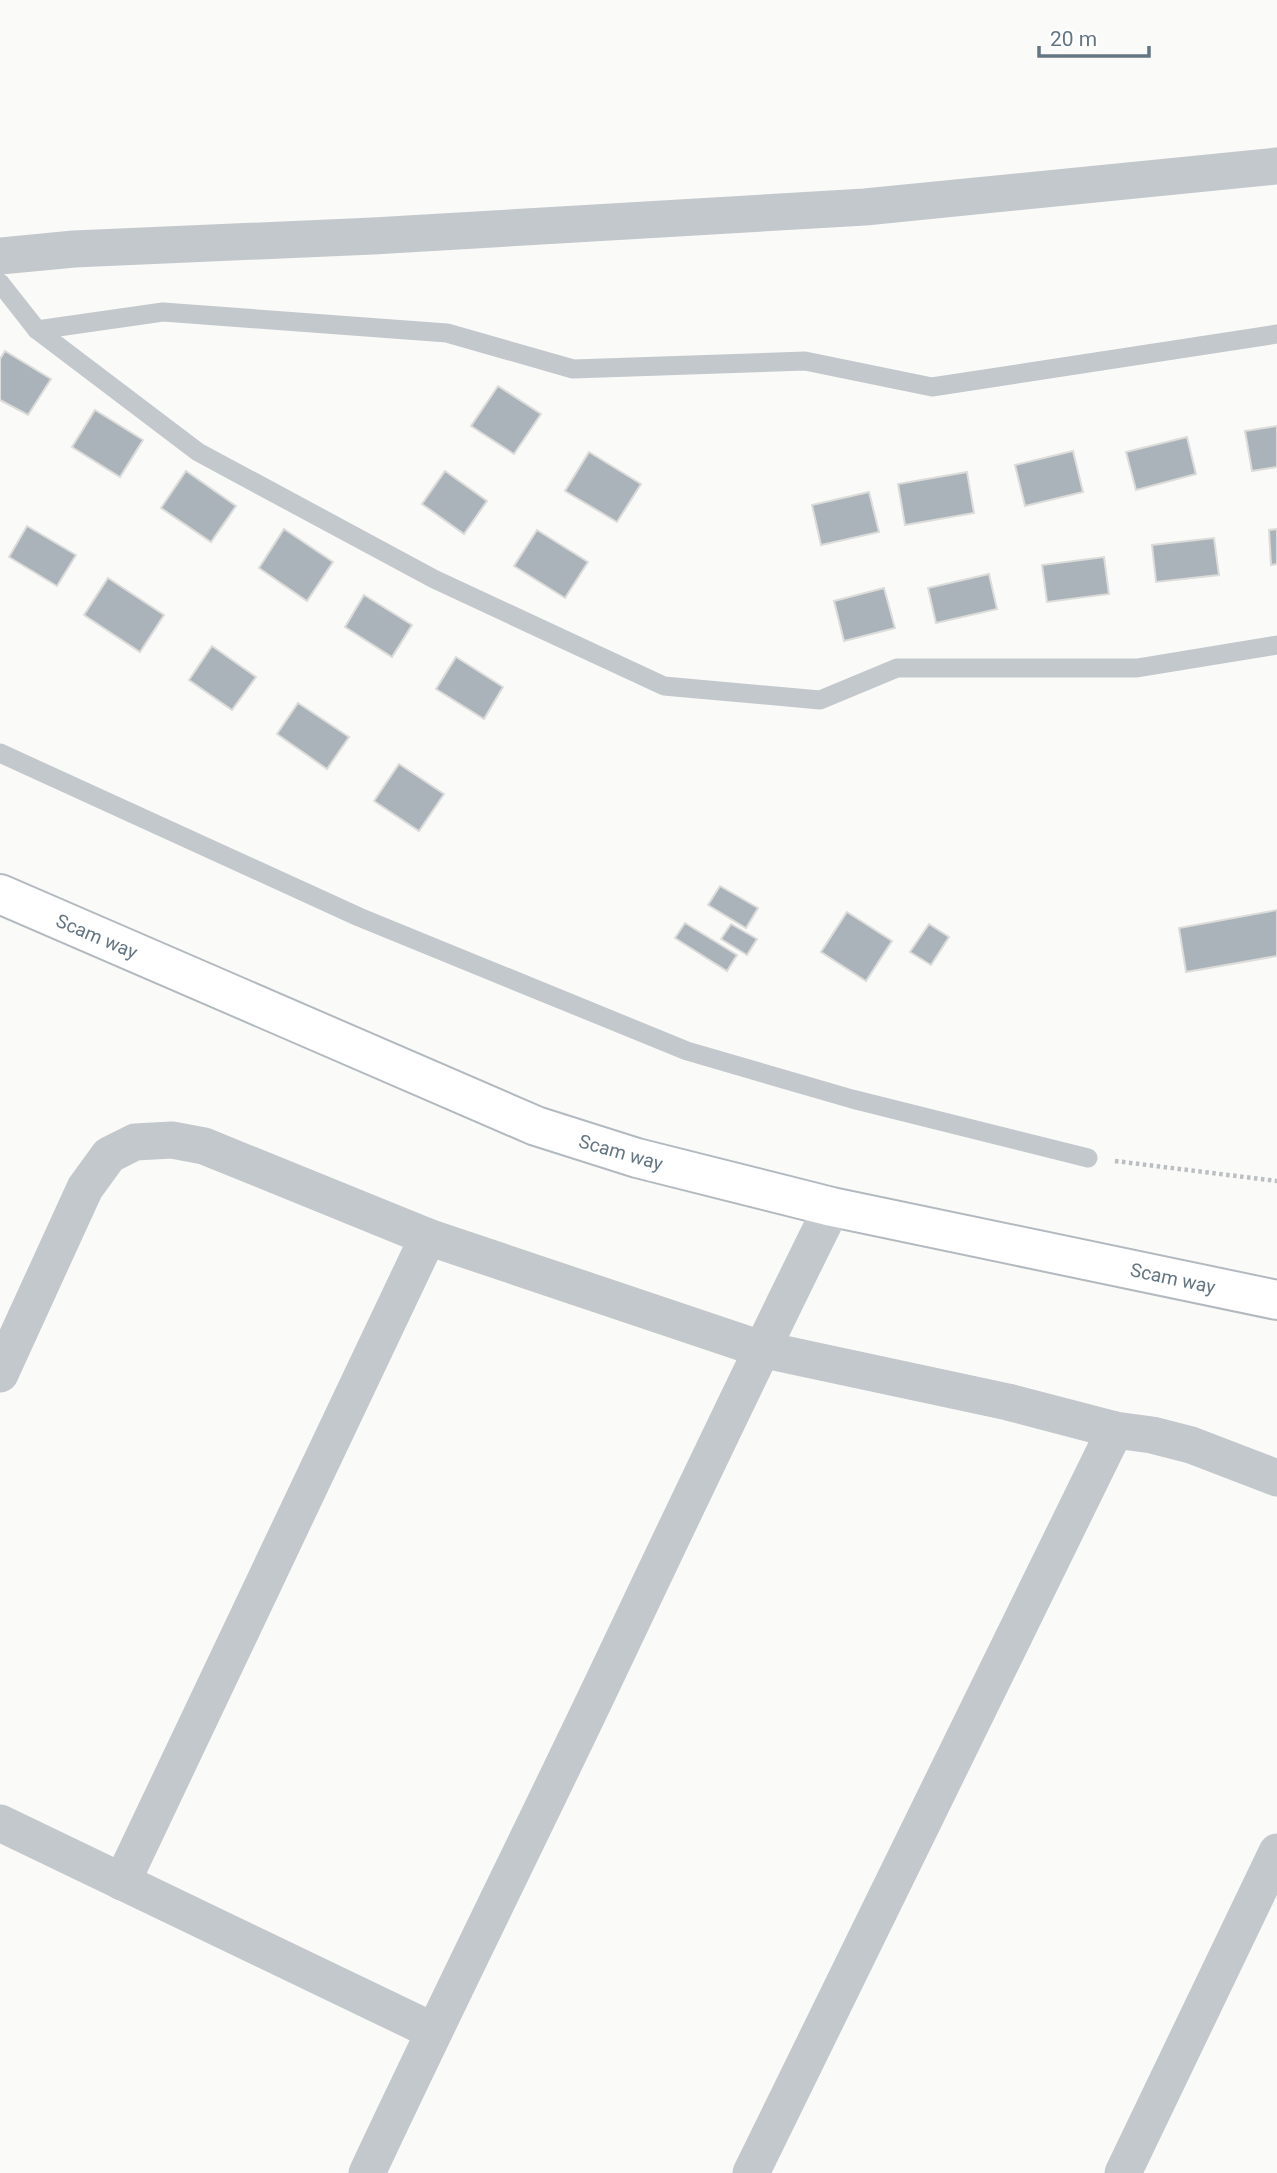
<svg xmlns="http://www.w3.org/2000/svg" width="1277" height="2173" font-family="Roboto,sans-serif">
<rect width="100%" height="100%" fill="#fafaf8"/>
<!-- building -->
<g fill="#aab3b9" stroke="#dcdcda" stroke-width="2">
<polygon points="5,351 51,379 28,415 0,400 0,359"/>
<polygon points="498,386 541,414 514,454 471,426"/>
<polygon points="95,410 143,440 120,477 72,447"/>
<polygon points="1277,426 1277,467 1252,471 1245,431"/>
<polygon points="1187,437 1196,474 1136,490 1126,452"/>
<polygon points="1073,451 1083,492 1025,506 1015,465"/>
<polygon points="589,452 641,484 617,522 565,491"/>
<polygon points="186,471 236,506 211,542 161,508"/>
<polygon points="445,471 487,501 464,534 422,504"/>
<polygon points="967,472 974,513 905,525 898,484"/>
<polygon points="869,492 879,532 821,545 812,505"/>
<polygon points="27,526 76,555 57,586 9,557"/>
<polygon points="284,529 333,562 307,601 259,568"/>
<polygon points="1277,529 1277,564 1271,565 1269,530"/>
<polygon points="537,530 588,562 565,598 514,566"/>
<polygon points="1214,538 1219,575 1156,582 1152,545"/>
<polygon points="1104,557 1109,594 1047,602 1042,565"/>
<polygon points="989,574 997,609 936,623 928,588"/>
<polygon points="108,578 164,615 140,652 84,615"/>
<polygon points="884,588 895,628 844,641 834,601"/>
<polygon points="364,595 412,625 392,657 345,627"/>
<polygon points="212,646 256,677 232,710 189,680"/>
<polygon points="456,657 503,687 484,719 436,689"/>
<polygon points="298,703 349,737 327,769 277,734"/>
<polygon points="399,764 444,794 419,831 374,801"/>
<polygon points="720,886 758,908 746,928 708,905"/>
<polygon points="1277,910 1277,956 1186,972 1179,928"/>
<polygon points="847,912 892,941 866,981 821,952"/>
<polygon points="685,923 737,955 727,971 675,938"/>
<polygon points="731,924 757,939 747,955 721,939"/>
<polygon points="929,924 949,937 931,965 910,952"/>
</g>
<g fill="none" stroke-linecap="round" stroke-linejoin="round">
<!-- secondary casing -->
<g stroke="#b3babf" stroke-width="42">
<polyline id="secondary" points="0,894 536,1126 637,1158 832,1207 1277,1300"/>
</g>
<!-- path -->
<polyline stroke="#bbbfc2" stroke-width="4.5" stroke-dasharray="3.5 3.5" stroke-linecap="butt" points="1115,1161 1277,1181"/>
<!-- lane -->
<g stroke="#c3c8cc" stroke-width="19">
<polyline points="0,283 37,330 198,452 434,579 664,686 820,700 897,668 1137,668 1277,645"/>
<polyline points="37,330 163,312 447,333 573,369 805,361 932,387 1277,334"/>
<polyline points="0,753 359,917 687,1051 852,1099 1088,1158"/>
</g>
<!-- street -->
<g stroke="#c3c8cc" stroke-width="37">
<polyline points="0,256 74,249 373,236 865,207 1277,166"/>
<polyline points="0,1374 85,1188 109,1155 135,1142 172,1140 204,1146 428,1237 761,1349 1008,1402 1115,1430 1152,1435 1191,1445 1277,1478"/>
<polyline points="0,1823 433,2031"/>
<polyline points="122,1882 428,1237"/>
<path d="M367 2173C442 2013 520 1856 596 1697 674 1533 751 1369 832 1207"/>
<polyline points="751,2173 1115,1430"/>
<polyline points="1123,2173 1277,1852"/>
</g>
<!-- secondary -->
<use href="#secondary" stroke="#fff" stroke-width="38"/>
</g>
<g text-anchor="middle" stroke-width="7" stroke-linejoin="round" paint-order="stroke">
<!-- street labels -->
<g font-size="19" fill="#657683" stroke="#fff">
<text transform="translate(97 936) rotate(23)" y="7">Scam way</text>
<text transform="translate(621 1152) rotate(16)" y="7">Scam way</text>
<text transform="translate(1173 1278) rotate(12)" y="7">Scam way</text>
</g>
</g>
<!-- scale -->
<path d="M1039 46v10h110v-10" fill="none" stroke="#657683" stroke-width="3.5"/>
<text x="1050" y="46" font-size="21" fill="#657683" stroke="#ffffff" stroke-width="5" paint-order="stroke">20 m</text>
</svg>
